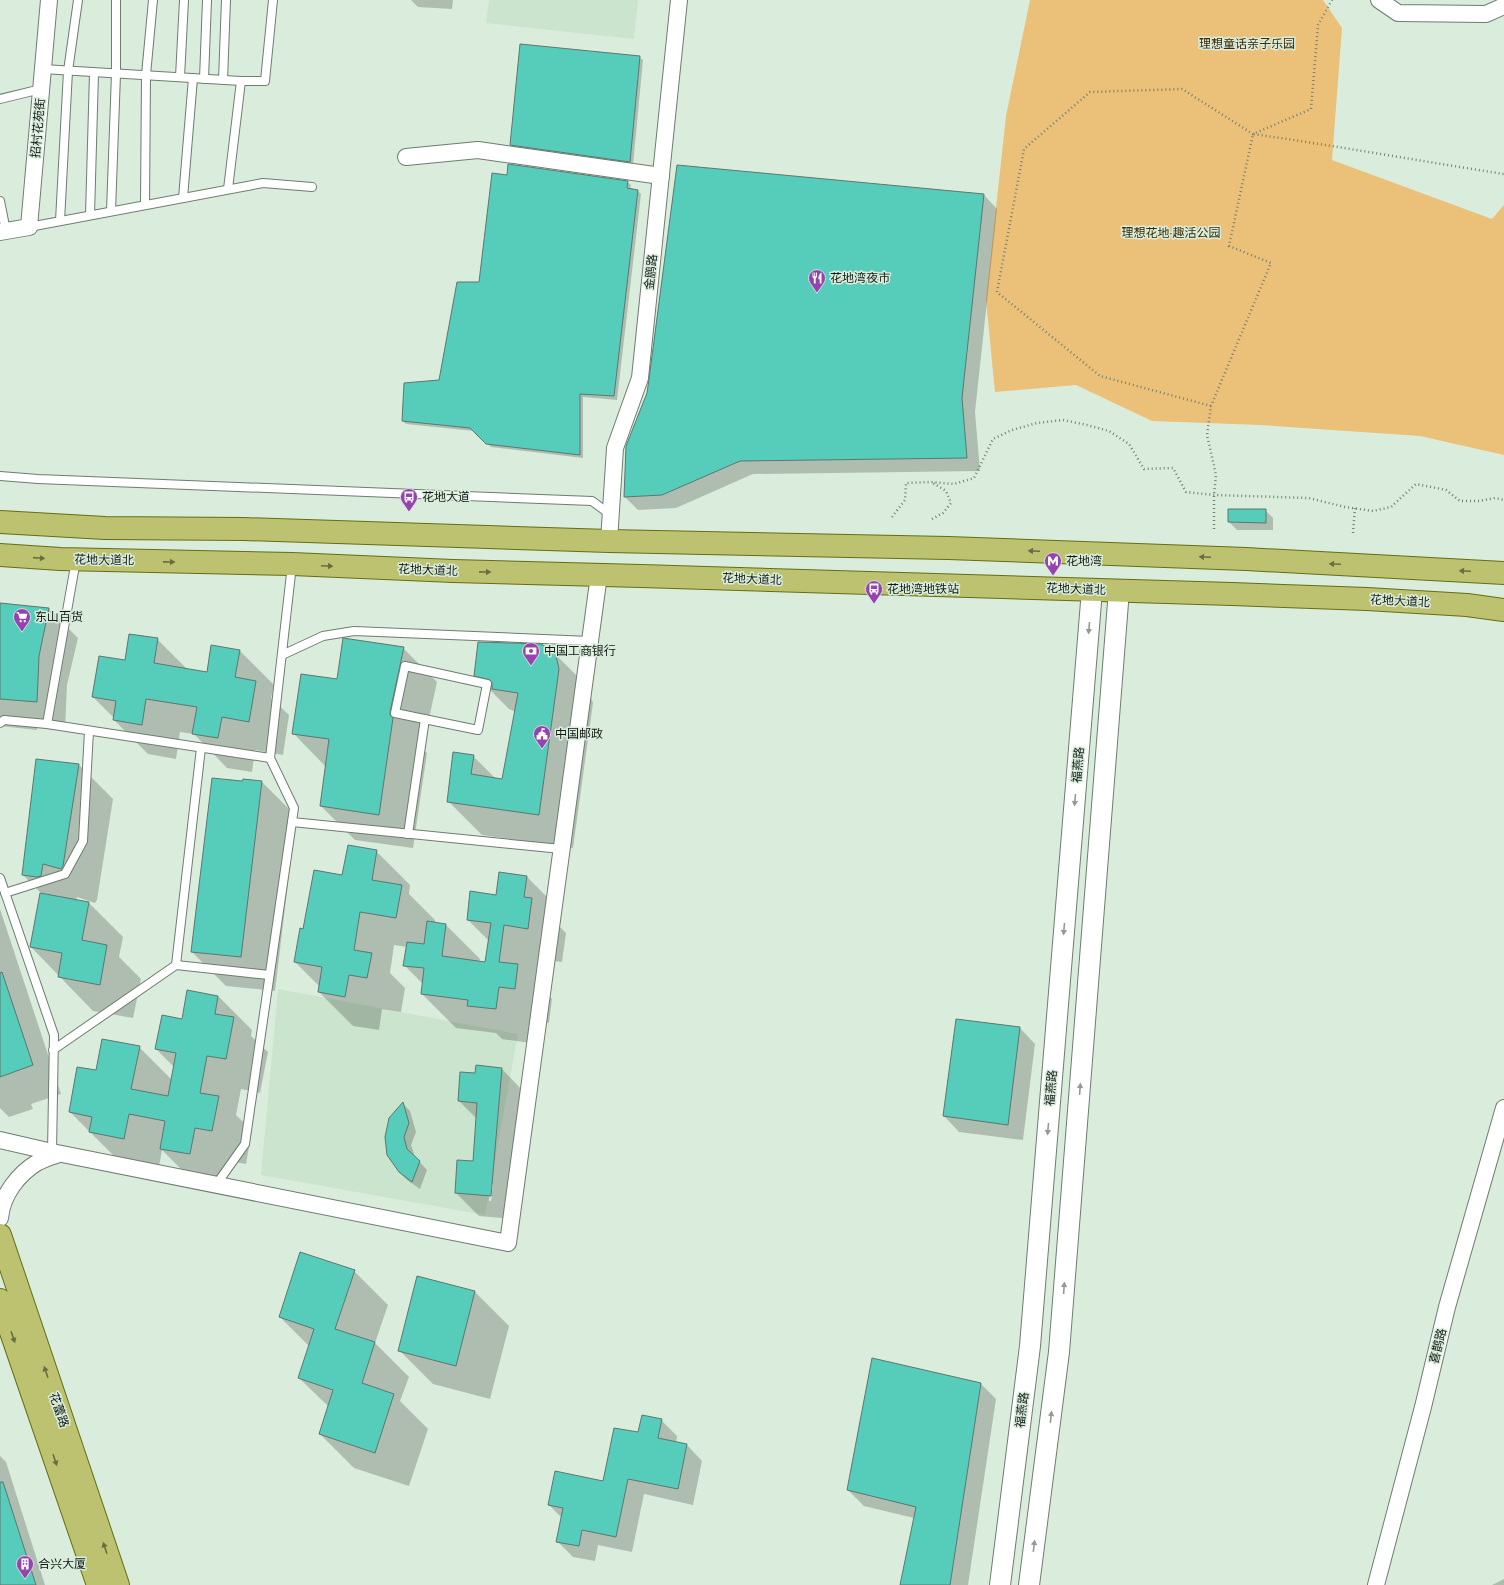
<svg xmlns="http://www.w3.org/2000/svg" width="1504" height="1585" font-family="'Exo 2','Noto Sans SC',sans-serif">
<rect width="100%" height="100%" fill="#daeddc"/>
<!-- built -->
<g fill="#cbe4cd">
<polygon points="489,0 638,0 634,39 486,23"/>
<polygon points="278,989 518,1034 485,1215 261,1175"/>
</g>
<!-- green -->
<polygon fill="#ebc079" points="1030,0 1323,0 1342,28 1332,160 1492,219 1504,205 1504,455 1420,436 1260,425 1152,421 1076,385 995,392 986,300 1006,116"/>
<!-- shadow -->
<g fill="#0003" fill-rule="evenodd">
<polygon points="411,0 453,0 452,9 418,7"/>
<polygon points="639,57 643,60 633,165 515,148 511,145"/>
<polygon points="678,166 984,195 997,209 975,412 980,471 753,474 676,508 638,510 625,497 648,393"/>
<polygon points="627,182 631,185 630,190 638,191 641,194 617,400 583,397 583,458 491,447 474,431 406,424 403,421 439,381 480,283"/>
<polygon points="1229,510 1265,510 1273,518 1273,530 1237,530 1229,522"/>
<polygon points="0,604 49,609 78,638 67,685 65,730 37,728 37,730 0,726"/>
<polygon points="157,639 188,670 208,673 240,651 274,685 271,698 289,715 283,755 255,750 252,772 227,768 194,734 180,732 176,759 148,754 114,720 114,718 93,697 126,661"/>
<polygon points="403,648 437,682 423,746 424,750 427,753 413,848 355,840 321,806 326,767 293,733 338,680"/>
<polygon points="552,651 586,685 593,703 573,848 482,835 448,801 473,756 496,779 503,780 516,712 509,709 475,675"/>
<polygon points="79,765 113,799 97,900 95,903 77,897 76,900 89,903 123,937 119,957 141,979 133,1018 93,1011 31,947 41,893 23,875"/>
<polygon points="243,780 262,782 296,816 275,991 226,986 192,952"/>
<polygon points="376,851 410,885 409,894 435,920 435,923 446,925 480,959 479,962 486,963 489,941 468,920 497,896 527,877 561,911 559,926 566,933 562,962 538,959 535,982 552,999 549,1023 533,1021 530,1043 502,1039 496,1033 456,1028 422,994 423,984 404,965 407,947 394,945 390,973 405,988 401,1012 382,1009 379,1030 353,1026 319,992 320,987 295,962 304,930 343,876"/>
<polygon points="0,909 61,1094 31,1104 33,1109 9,1117 0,1108"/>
<polygon points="218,996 252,1030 251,1036 268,1052 260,1093 241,1089 236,1115 252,1131 246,1164 229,1161 224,1188 195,1183 162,1150 158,1172 124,1166 70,1112 97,1071 139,1047 172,1080 174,1067 156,1049 182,1020"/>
<polygon points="1020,1028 1035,1044 1023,1140 959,1132 944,1116"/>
<path d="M501 1068 524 1092 514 1219 479 1216 456 1193 474 1162 477 1119 459 1101 476 1074ZM491 1184H493L491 1201H489Z"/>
<polygon points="403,1104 410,1111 416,1132 411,1145 415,1157 427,1170 420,1189 407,1180 399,1172"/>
<polygon points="354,1271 388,1305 375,1343 409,1377 400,1401 428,1429 409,1486 354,1468 320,1434 329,1407 299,1378 310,1347 280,1317"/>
<polygon points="418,1277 475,1292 509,1326 490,1399 433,1384 399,1350"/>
<polygon points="980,1383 996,1399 968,1585 901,1585 914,1518 864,1506 848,1490"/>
<polygon points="661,1420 677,1436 676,1443 687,1445 702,1461 693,1505 644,1494 632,1552 598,1545 595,1561 573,1557 557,1541 562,1518 549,1505 604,1482 639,1434"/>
<polygon points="0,1456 6,1462 45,1585 0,1585"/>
<polygon points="1504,1579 1504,1585 1492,1585"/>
</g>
<!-- building -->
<g fill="#56ccba" stroke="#5d7671">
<polygon points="520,44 640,56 630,162 510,145"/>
<polygon points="508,164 628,181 627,188 638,190 614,396 580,394 580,455 486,444 470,428 402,421 404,383 439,380 457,282 479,282 492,173 507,175"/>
<polygon points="677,165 984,194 962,398 967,458 740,461 662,495 624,497 626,446 647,393 649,379"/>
<polygon points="1228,509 1266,509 1266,523 1228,522"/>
<polygon points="0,603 49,608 39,656 37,702 0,699"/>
<polygon points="129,634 158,638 154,663 207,672 211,645 240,650 235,677 256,681 249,722 222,717 218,738 192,734 197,707 146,699 142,725 113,720 116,701 92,697 99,656 125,660"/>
<polygon points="343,638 404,647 390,712 390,715 393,718 379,815 320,806 329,739 292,734 301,674 337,679"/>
<polygon points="478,642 541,644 552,650 556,656 559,669 539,815 447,802 453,752 474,755 471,774 502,779 518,693 492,689 492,683 490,680 474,676"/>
<polygon points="36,759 79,764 63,866 61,869 43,864 41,876 37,877 22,875"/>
<polygon points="212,778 242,781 243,779 262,781 241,957 191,952"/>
<polygon points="348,845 377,850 372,880 402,885 396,918 360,912 354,950 372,953 367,978 349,975 345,997 318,992 322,967 294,962 300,928 303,929 314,870 342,875"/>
<polygon points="499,872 527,876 524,897 532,898 528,929 504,925 499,962 518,964 515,989 499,987 496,1009 467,1006 468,1000 421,994 424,968 403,966 407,942 424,944 427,921 446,924 442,956 485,962 491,923 467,920 470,891 496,895"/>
<polygon points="40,893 89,902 82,940 107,945 100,985 58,977 62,953 30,947"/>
<polygon points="2,972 33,1065 0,1077 0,973"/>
<polygon points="187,990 218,996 215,1014 234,1017 226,1059 207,1056 200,1093 219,1096 212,1131 195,1128 190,1154 160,1149 165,1121 129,1114 124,1139 89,1132 92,1117 69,1112 77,1067 96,1070 102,1039 140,1046 131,1089 168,1096 176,1053 155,1049 162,1015 182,1019"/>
<polygon points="956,1019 1020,1027 1008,1125 943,1116"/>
<polygon points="476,1065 502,1068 491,1196 455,1193 457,1160 473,1161 477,1103 458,1101 460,1072 475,1073"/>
<polygon points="403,1102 409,1123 404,1137 407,1149 420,1161 412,1182 399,1172 387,1155 385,1137 389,1118"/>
<polygon points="300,1252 355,1270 335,1329 375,1342 362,1383 394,1394 375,1453 319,1434 333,1390 298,1378 314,1329 279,1317"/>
<polygon points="417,1276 475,1291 456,1366 398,1351"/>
<polygon points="872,1358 981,1383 950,1585 900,1585 916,1507 847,1490"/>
<polygon points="642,1415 662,1419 658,1438 687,1444 678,1489 628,1479 616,1537 582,1530 579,1546 556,1542 563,1508 548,1505 555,1471 603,1481 614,1428 638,1432"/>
<polygon points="0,1482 3,1482 36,1585 0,1585"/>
</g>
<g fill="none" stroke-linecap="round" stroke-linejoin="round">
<!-- service casing -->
<g stroke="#6d7d6e" stroke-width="10">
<g id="service">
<polyline points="43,69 241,81 265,81 273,0"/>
<polyline points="180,77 184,0"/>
<polyline points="204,79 207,0"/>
<polyline points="223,80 226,0"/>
<polyline points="0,99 41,89"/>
<polyline points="228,189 241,81"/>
<polyline points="183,198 193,78"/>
<polyline points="0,201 6,231"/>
<polyline points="145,205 146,75 153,0"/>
<polyline points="111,211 116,74 116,0"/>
<polyline points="90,215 94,73"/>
<polyline points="60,221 68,71 78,0"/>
<polyline points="29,227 263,183 312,187"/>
<polyline points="0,476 38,479 592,501 611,515"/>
<polyline points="282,655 323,636 354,631 590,641"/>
<polygon points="405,666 487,684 478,730 395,713"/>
<polyline points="0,723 4,720 47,724 270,758"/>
<polyline points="47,724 76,560"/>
<polyline points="292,822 561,849"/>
<polyline points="408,834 425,719"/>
<polyline points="0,878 54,1035 52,1152"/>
<polyline points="5,893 65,874 83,841 89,731"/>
<polyline points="176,965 201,748"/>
<polyline points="53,1050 176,965 269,975"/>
<polyline points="216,1185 245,1144 294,808 270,758 292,565"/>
</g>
</g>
<!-- minor casing -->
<g stroke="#6d7d6e" stroke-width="18">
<g id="minor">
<polyline points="1379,0 1398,13 1486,14 1504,6"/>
<polyline points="406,157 478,150 661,176"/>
<polyline points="0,232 29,227 49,0"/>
<polyline points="609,541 615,448 640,378 679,0"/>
<polyline points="0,1140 52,1152 508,1243 599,575"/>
<path d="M0 1218C2 1195 18 1174 38 1162 44 1159 52 1156 59 1154"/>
<polyline points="1376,1585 1423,1407 1447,1307 1504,1108"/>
</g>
</g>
<!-- tertiary casing -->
<g stroke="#6d7d6e" stroke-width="22">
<g id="tertiary">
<polyline points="1000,1585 1030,1346 1092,590"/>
<polyline points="1029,1585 1059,1352 1119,590"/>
</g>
</g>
<!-- primary casing -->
<g stroke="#656d12" stroke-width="24">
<g id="primary">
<polyline points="0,522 105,528 244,529 609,541 948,548 1246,559 1504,573"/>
<polyline points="0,555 60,559 292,564 453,571 641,576 1232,594 1367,599 1467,605 1504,610"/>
<polyline points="0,1235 118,1585"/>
<polyline points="0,1300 98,1585"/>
</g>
</g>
<!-- path -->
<g stroke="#738075" stroke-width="2.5" stroke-dasharray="1 3" stroke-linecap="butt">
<polyline points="1211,406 1100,376 997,292 1024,149 1090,92 1182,89 1253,134 1311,109 1318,25 1332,0"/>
<polyline points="892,517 905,500 906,483 931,482 954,484 974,478 993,439 1012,430 1037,423 1063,420 1087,425 1109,431 1129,444 1144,469 1173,468 1186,492 1214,495 1309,498 1345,507 1373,511 1391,507 1416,484 1446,490 1460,501 1479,501 1495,498 1504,500"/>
<polyline points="932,519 943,513 951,503 946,491 933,483"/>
<path d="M1214 529V495L1216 475 1207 435 1211 406 1271 263 1229 246 1253 134C1337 146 1420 161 1504 174"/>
<polyline points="1353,533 1355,508"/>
</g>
<!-- service -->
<use href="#service" stroke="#fff" stroke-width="8"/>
<!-- minor -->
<use href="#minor" stroke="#fff" stroke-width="16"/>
<!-- tertiary -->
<use href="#tertiary" stroke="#fff" stroke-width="20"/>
<!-- primary -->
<use href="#primary" stroke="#bdc270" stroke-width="22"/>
</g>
<!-- one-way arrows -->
<defs><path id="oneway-solid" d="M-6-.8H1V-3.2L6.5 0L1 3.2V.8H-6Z"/></defs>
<g fill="#686e42">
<use href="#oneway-solid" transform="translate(1034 551) rotate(-178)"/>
<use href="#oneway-solid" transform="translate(1205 557) rotate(-178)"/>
<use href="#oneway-solid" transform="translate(39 558) rotate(4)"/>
<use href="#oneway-solid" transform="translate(169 562) rotate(1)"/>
<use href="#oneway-solid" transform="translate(1335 564) rotate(-177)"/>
<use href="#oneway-solid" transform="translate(327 566) rotate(2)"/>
<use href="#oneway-solid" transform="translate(1465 571) rotate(-177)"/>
<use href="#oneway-solid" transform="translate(485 572) rotate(1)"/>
<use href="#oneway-solid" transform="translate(13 1337) rotate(71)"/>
<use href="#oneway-solid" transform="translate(46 1372) rotate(-109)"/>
<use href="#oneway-solid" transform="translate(55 1460) rotate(71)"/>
<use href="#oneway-solid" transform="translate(105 1548) rotate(-109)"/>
</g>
<g fill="#959895">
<use href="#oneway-solid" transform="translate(1089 628) rotate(95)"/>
<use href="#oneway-solid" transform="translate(1075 800) rotate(95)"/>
<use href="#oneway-solid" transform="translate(1064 929) rotate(95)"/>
<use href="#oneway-solid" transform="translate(1080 1089) rotate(-86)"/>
<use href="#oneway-solid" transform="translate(1048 1129) rotate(95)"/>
<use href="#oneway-solid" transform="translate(1064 1288) rotate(-86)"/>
<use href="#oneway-solid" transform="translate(1051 1417) rotate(-83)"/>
<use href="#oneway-solid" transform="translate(1034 1546) rotate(-83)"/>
</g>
<!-- icons -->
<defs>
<g id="restaurant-pin" transform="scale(0.9)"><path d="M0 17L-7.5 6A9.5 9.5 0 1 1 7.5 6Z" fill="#9642b0" stroke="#daeddc"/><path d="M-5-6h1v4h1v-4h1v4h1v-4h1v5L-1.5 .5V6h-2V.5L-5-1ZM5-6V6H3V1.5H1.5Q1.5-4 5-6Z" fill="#fff"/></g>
<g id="bus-pin" transform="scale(0.9)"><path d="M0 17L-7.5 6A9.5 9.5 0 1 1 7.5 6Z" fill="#9642b0" stroke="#daeddc"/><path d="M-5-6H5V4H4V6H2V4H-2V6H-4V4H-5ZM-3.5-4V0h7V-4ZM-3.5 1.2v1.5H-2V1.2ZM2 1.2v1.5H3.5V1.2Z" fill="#fff"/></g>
<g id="metro-pin" transform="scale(0.9)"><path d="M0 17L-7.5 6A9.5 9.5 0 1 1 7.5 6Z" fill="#9642b0" stroke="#daeddc"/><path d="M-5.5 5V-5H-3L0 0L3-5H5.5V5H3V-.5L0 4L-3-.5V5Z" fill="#fff"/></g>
<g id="supermarket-pin" transform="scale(0.9)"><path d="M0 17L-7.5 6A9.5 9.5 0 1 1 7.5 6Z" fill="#9642b0" stroke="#daeddc"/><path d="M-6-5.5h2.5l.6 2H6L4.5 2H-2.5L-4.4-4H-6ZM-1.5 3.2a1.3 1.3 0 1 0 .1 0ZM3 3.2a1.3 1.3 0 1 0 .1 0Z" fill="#fff"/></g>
<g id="bank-pin" transform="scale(0.9)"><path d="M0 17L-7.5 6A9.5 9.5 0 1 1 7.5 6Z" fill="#9642b0" stroke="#daeddc"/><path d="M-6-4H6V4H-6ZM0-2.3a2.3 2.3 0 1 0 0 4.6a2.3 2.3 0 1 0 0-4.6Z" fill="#fff"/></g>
<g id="civic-pin" transform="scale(0.9)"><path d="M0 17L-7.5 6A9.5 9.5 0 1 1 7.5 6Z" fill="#9642b0" stroke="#daeddc"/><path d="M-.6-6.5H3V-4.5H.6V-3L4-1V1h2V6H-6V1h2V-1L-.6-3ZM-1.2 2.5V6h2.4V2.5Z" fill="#fff"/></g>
<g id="building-pin" transform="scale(0.9)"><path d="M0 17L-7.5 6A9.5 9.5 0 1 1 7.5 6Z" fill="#9642b0" stroke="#daeddc"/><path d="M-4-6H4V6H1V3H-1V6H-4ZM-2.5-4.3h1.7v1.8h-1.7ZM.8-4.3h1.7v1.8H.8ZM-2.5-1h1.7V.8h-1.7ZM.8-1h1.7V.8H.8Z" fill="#fff"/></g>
</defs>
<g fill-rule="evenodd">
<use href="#restaurant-pin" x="817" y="278"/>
<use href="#bus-pin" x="409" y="497"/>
<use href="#metro-pin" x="1053" y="561"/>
<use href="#bus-pin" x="874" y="589"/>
<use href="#supermarket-pin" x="22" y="617"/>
<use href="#bank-pin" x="531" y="651"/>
<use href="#civic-pin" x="542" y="734"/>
<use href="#building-pin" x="25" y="1564"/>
</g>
<g text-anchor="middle" stroke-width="3" stroke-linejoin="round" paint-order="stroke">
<!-- park labels -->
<g font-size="12" fill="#3d2a07" stroke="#daeddc">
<text x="1247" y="48">理想童话亲子乐园</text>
<text x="1171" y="237">理想花地·趣活公园</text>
</g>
<!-- street labels -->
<g font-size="12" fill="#131a14" stroke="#daeddc">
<text transform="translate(38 128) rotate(-85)" y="4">招村花苑街</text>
<text transform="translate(651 272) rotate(-84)" y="4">金鹏路</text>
<text transform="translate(104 560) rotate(1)" y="4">花地大道北</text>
<text transform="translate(428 570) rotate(2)" y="4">花地大道北</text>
<text transform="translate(752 579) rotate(2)" y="4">花地大道北</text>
<text transform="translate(1076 589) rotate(2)" y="4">花地大道北</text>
<text transform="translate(1400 601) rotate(3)" y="4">花地大道北</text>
<text transform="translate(1078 765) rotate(-85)" y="4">福燕路</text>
<text transform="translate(1051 1088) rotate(-85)" y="4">福燕路</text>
<text transform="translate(1438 1346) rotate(-76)" y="4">喜鹊路</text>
<text transform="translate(59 1410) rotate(71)" y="4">花蕾路</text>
<text transform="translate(1022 1410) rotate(-83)" y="4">福燕路</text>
</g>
<!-- poi labels -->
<g font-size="12" fill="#131a14" stroke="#daeddc" text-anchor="start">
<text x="830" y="282">花地湾夜市</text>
<text x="422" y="501">花地大道</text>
<text x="1066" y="565">花地湾</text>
<text x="887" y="593">花地湾地铁站</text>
<text x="35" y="621">东山百货</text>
<text x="544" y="655">中国工商银行</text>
<text x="555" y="738">中国邮政</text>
<text x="38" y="1568">合兴大厦</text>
</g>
</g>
</svg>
